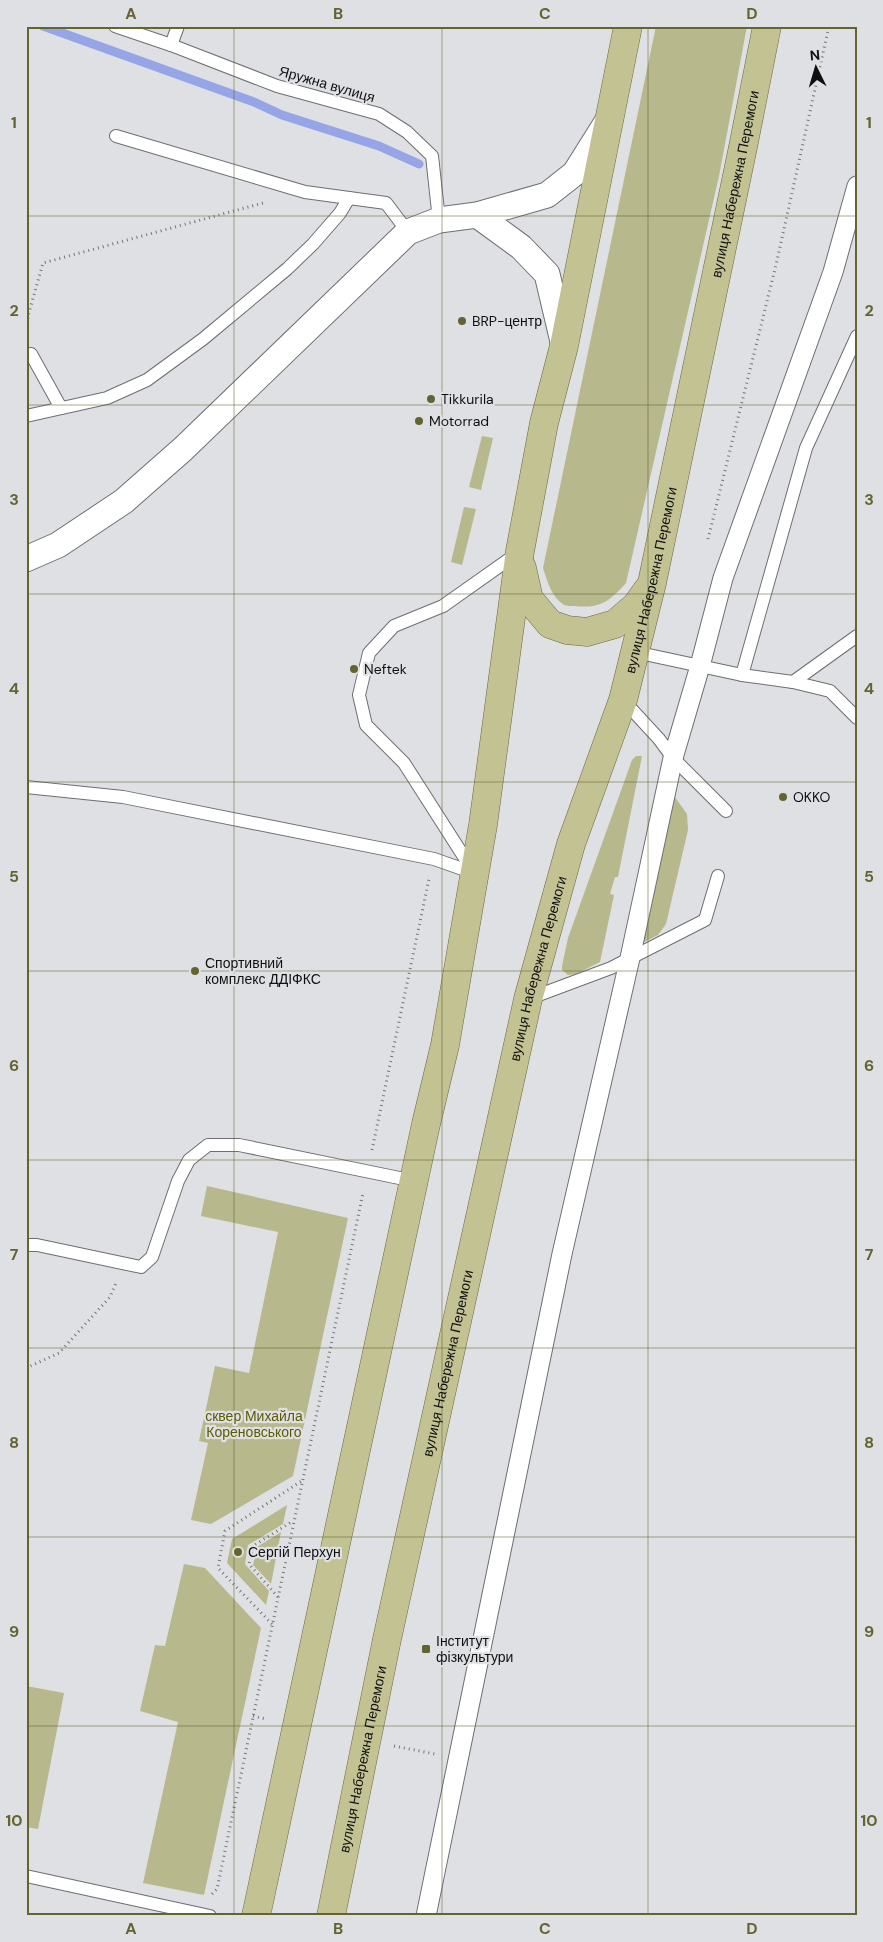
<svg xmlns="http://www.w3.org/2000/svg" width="883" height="1942" font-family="'DM Sans',sans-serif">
<rect width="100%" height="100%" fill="#dfe0e4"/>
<!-- green -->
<g fill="#b7b88c">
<path d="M656 26H747L719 176 626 583C610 601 600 609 575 606 572 606 567 606 564 605 551 597 547 580 543 568Z"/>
<polygon points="482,436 493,438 481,490 469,487"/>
<polygon points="464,507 476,509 462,565 451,562"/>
<polygon points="636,756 642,756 618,877 615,877 610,894 614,895 600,962 576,974 568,975 562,970 562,966 568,938 632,760"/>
<polygon points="672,793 687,814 688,830 666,924 658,935 640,944"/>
<polygon points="207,1186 348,1218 293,1476 211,1524 191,1520 208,1443 199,1441 215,1366 249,1373 278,1232 201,1216"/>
<polygon points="287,1505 283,1524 248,1545 245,1564 269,1591 266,1605 227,1563 232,1539"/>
<polygon points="281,1532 271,1584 253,1565 257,1547"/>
<polygon points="184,1564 205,1568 261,1628 204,1895 143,1883 178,1722 140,1711 155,1645 165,1646"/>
<polygon points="26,1686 64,1693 38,1829 26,1827"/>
</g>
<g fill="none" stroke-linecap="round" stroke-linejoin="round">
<!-- stream -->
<polyline stroke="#96a5e6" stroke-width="9" points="43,26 254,102 282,115 379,146 419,164"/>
<!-- service casing -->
<g stroke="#6d6e72" stroke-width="14">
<g id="service">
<polyline points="115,26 171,45 277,86 379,114 407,132 432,156 439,220"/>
<polyline points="171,45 178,26"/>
<polyline points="116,136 305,192 386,203 408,232"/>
<polyline points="26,358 31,354 61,408"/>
<polyline points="26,416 107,398 147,380 203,339 287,269 313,244 340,213 349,198"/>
<polyline points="635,652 742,675 793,682 857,636"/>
<polyline points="742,675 806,448 857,336"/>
<polyline points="793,682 830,691 857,718"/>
<polyline points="623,700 659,739 673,758 726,811"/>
<polyline points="26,787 123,797 434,859 474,873"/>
<polyline points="473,871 404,763 366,725 359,695 369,653 394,626 443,606 518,553"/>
<polyline points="528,999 611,968 705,920 718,876"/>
<polyline points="26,1245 37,1245 141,1267 152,1257 178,1181 189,1160 208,1145 239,1145 414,1181"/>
<polyline points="26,1876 210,1916"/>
</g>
</g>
<!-- pedestrian casing -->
<g stroke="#6d6e72" stroke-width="21">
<polyline id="pedestrian" points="426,1916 562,1254 630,958 673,758 700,666 723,578 833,272 857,186"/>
</g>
<!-- minor casing -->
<g stroke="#6d6e72" stroke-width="27">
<g id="minor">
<polyline points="477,215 521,247 547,274 564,346"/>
<polyline points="26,559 58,545 124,501 183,449 408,232 439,220 477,215 547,195 575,173 607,122"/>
</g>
</g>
<!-- primary casing -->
<g stroke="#696937" stroke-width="29">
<g id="primary">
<polyline points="522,568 529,599 550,624 567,630 587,632 615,624 636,606 649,588"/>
<polyline points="256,1916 426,1124 445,1045 483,825 520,551 544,423 564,346 628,26"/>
<path id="s1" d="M331 1916 387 1639 528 999 571 844 623 700 652 583 743 147 767 26"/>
</g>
</g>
<!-- path -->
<g stroke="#747577" stroke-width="3" stroke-dasharray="1 4" stroke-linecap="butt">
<polyline points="27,334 28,316 43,263 263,203"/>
<polyline points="708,539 776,265 829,26"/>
<polyline points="372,1150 429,879"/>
<polyline points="26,1368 59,1353 110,1297 116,1283"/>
<polyline points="278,1597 249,1564 253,1546 293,1521"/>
<polyline points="272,1624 218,1568 225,1531 303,1480"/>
<polyline points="253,1716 266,1719"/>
<polyline points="394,1746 435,1754"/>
<polyline points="212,1894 217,1889 363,1193"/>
</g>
<!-- service -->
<use href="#service" stroke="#fff" stroke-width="12"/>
<!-- pedestrian -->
<use href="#pedestrian" stroke="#fff" stroke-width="19"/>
<!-- minor -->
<use href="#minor" stroke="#fff" stroke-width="25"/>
<!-- primary -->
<use href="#primary" stroke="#c2c293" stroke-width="28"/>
</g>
<!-- grid -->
<path fill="none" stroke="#646431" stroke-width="1" stroke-opacity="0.55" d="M234 26V1916M442 26V1916M648 26V1916M26 216H857M26 405H857M26 594H857M26 782H857M26 971H857M26 1160H857M26 1348H857M26 1537H857M26 1726H857"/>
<!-- markers -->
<g fill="#646431" stroke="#dfe0e4" stroke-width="2">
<circle cx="462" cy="321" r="5"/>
<circle cx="431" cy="399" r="5"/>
<circle cx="419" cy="421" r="5"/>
<circle cx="354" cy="669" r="5"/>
<circle cx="783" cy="797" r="5"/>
<circle cx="195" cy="971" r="5"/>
<circle cx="238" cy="1552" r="5"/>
<rect x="421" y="1644" width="10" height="10" rx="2.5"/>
</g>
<g text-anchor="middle" stroke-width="4.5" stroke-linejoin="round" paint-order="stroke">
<!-- street labels -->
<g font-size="14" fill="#101011" stroke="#dfe0e4">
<text transform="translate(327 84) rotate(16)" y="5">Яружна вулиця</text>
<text dy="5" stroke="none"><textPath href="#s1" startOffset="1780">вулиця Набережна Перемоги</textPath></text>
<text dy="5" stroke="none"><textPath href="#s1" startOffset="1375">вулиця Набережна Перемоги</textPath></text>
<text dy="5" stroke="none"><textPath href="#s1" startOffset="970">вулиця Набережна Перемоги</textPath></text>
<text dy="5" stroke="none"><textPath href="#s1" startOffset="565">вулиця Набережна Перемоги</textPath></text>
<text dy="5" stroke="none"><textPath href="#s1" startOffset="160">вулиця Набережна Перемоги</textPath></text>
</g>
<!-- poi labels -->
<g font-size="14" fill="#101011" stroke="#dfe0e4" text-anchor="start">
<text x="472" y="326">BRP-центр</text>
<text x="441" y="404">Tikkurila</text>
<text x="429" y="426">Motorrad</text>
<text x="364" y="674">Neftek</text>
<text x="793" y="802">OKKO</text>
<text x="205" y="968">Спортивний<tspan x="205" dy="16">комплекс ДДІФКС</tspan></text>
<text x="248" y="1557">Сергій Перхун</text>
<text x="436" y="1646">Інститут<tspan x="436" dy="16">фізкультури</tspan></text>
</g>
<!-- park labels -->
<g font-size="14" fill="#5c5b00" stroke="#dfe0e4">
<text x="254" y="1421">сквер Михайла<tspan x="254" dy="16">Кореновського</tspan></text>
</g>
</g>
<!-- border -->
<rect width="883" height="1942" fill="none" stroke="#dfe0e4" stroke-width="55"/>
<!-- north arrow -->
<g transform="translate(816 68) rotate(355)" stroke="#dfe0e4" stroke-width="4" paint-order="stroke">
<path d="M0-4L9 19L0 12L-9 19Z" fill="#101011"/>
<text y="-8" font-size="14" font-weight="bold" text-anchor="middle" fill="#101011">N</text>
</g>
<rect x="28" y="28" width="828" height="1886" fill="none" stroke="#646431" stroke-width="2"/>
<g font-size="16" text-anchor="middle" font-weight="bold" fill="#646431">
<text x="131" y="19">A</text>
<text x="338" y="19">B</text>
<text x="545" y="19">C</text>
<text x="752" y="19">D</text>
<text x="14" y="128">1</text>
<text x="869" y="128">1</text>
<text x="14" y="316">2</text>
<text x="869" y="316">2</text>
<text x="14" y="505">3</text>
<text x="869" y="505">3</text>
<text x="14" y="694">4</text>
<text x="869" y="694">4</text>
<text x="14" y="882">5</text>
<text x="869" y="882">5</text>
<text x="14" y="1071">6</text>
<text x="869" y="1071">6</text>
<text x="14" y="1260">7</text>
<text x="869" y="1260">7</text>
<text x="14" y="1448">8</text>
<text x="869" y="1448">8</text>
<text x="14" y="1637">9</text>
<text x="869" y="1637">9</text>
<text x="14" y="1826">10</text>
<text x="869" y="1826">10</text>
<text x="131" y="1934">A</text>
<text x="338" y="1934">B</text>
<text x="545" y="1934">C</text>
<text x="752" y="1934">D</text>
</g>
</svg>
